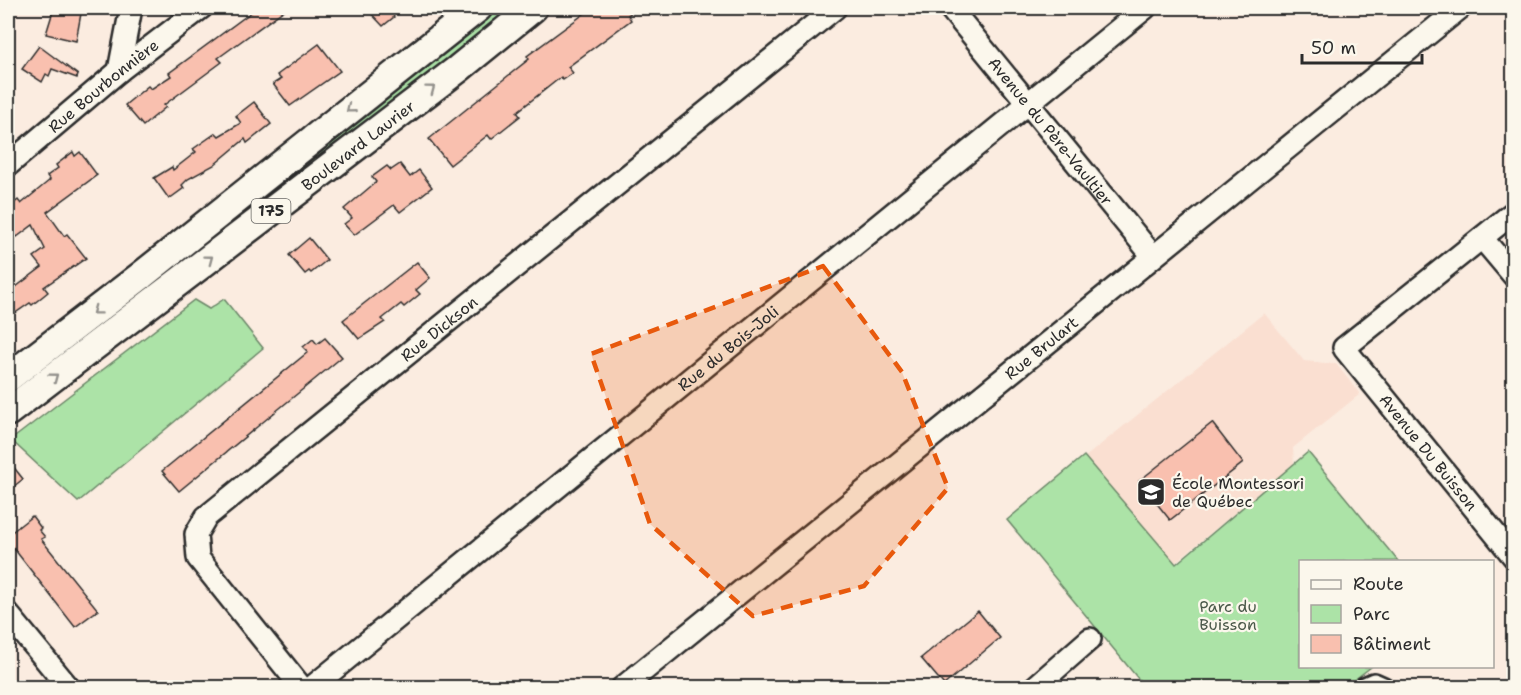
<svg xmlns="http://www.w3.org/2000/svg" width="1521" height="695" font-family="'Shantell Sans',sans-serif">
<rect width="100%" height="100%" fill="#fbece0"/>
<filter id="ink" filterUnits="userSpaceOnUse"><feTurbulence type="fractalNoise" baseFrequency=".0167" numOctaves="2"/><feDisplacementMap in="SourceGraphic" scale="12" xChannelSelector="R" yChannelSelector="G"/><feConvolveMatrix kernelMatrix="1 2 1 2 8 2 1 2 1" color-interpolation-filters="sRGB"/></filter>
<g filter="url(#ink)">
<!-- built -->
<polygon fill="#fadfd1" points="1264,313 1304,361 1336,364 1360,394 1293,448 1294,464 1096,628 1007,520"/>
<!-- green -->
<g fill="#ace3a7" stroke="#6c8769" stroke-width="1.5">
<polygon points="495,8 513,8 376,119 8,395 8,391"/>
<polygon points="224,299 263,348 78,502 11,440 194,300 209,309"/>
<polygon points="1308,452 1398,561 1300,562 1300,666 1371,667 1345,687 1145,687 1007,520 1084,456 1176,564"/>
</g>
<!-- building -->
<g fill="#f9c0af" stroke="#2b2b2b" stroke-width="1.5">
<polygon points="54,8 82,8 76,41 46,34"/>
<polygon points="257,8 287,8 218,58 222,62 164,105 166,107 143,126 125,105 148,86 151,89 171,76 169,73"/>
<polygon points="366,8 389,8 394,17 383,26"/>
<polygon points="592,8 637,8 628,15 631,20 568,67 573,73 563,80 561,77 517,112 520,116 491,139 488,135 450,165 429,139 529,59 527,56"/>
<polygon points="319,44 340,71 290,106 273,84 281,79 277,75"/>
<polygon points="39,46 78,75 77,78 52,69 49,76 46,74 42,82 22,69"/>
<polygon points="254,102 271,124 247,143 245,139 214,165 188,179 182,185 184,188 169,199 154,178 172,167 173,170 196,152 193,149 216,133 219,136 241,123 236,116"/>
<polygon points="73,152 75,156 80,152 97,175 47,212 64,236 67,234 86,258 44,287 48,292 32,305 30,303 8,318 8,293 42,267 34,257 45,249 33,225 17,237 8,225 8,208 18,200 21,204 50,180 47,176 58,168 56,165"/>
<polygon points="400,164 410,177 419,170 432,187 400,212 394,205 354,235 344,224 352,218 344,209 376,182 372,177 387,166 391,170"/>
<polygon points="309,238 327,260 311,273 309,271 305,274 289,255"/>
<polygon points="417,262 430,278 416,290 420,294 404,307 401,304 382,319 385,322 359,339 343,320"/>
<polygon points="325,338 342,357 179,491 162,471 308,352 303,347 313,339 317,344"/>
<polygon points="1212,423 1243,463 1170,520 1139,481"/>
<polygon points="8,460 23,479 8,491"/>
<polygon points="32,516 41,528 39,530 45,537 41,539 98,610 75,627 8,541 8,535"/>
<polygon points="978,611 1000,638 944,685 921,658"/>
</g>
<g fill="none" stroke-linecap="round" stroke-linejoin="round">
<!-- minor casing -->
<g stroke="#2b2b2b" stroke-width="26">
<g id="minor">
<path id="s1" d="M950 8 1152 255"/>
<polyline points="119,71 131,8"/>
<path id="s2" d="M8 165 119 71 201 8"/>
<path id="s3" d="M1514 212 1344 348 1514 557"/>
<polyline points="1482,238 1514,276"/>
<polyline points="8,614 69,688"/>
<path id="s4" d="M302 688 198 558 196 534 206 517 835 8"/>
<path id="s5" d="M311 688 1145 8"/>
<path id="s6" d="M622 688 1460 8"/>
<polyline points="1034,688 1090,639"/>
<polyline points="1365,688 1374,684 1383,688"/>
</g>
</g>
<!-- major casing -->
<g stroke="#2b2b2b" stroke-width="32">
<g id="major">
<polyline points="8,378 142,275 478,8"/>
<path id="s7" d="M8 412 458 69 533 8"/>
</g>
</g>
<!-- minor -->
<use href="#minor" stroke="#fbf7ec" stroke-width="21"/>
<!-- major -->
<use href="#major" stroke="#fbf7ec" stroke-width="27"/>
</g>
<!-- one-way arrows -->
<defs><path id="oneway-chevron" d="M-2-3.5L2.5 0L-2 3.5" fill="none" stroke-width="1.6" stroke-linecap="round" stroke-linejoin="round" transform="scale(1.5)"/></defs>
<g stroke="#93918c">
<use href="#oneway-chevron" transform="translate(431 89) rotate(-37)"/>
<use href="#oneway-chevron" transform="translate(350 109) rotate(141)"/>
<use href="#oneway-chevron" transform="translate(209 259) rotate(-37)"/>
<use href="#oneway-chevron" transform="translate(96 311) rotate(143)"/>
<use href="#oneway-chevron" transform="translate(54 377) rotate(-37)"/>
</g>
</g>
<!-- marked area -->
<path fill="#e8590c" fill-opacity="0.2" stroke="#e8590c" stroke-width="4.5" stroke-dasharray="12 8" stroke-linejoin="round" d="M823 266 902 372 948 488 864 586 753 616 650 524 591 354Z"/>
<!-- icons -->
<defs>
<g id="school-square" transform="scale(1.5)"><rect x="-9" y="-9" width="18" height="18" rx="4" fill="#2b2b2b" stroke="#fbf7ec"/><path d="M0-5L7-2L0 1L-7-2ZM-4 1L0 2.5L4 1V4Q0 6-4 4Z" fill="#fff"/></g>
</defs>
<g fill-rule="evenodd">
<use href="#school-square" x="1151" y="492"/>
</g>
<g text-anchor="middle" stroke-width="4.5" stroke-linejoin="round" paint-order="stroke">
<!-- shield labels -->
<rect fill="#fbf7ec" stroke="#696865" stroke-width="1.5" x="251.5" y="199" width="39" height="24" rx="4.5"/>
<g font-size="15" font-weight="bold" fill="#2b2b2b">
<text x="271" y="216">175</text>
</g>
<!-- street labels -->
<g font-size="16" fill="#2b2b2b" stroke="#fbf7ec">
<text dy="6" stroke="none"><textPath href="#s2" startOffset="124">Rue Bourbonnière</textPath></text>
<text dy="6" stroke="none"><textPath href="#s1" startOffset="159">Avenue du Père-Vaultier</textPath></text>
<text dy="6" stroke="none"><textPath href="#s7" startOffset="440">Boulevard Laurier</textPath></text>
<text dy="6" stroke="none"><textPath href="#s4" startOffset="510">Rue Dickson</textPath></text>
<text dy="6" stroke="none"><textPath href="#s6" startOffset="540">Rue Brulart</textPath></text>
<text dy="6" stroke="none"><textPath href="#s5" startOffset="538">Rue du Bois-Joli</textPath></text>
<text dy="6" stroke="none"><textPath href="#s3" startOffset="352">Avenue Du Buisson</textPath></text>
</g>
<!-- poi labels -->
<g font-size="16" fill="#2b2b2b" stroke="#fbf7ec" text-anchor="start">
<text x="1172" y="489">École Montessori<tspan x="1172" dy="18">de Québec</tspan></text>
</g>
<!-- park labels -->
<g font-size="16" fill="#4b594a" stroke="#fbf7ec">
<text x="1228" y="612">Parc du<tspan x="1228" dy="18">Buisson</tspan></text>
</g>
</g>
<!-- margin -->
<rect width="1521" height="695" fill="none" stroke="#fbf7ec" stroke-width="30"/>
<rect x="15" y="15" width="1491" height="665" fill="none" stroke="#2b2b2b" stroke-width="2" filter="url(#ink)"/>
<!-- legend -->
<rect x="1299" y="560" width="195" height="108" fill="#fbf7ec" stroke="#a8a59f" stroke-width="1.5"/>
<rect x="1311" y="580" width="30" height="9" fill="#fbf7ec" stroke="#a8a59f" stroke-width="1.5"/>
<text x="1353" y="590" font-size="18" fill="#2b2b2b">Route</text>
<rect x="1311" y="605" width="30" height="18" fill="#ace3a7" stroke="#a8a59f" stroke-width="1.5"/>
<text x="1353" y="620" font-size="18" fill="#2b2b2b">Parc</text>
<rect x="1311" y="635" width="30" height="18" fill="#f9c0af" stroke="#a8a59f" stroke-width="1.5"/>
<text x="1353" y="650" font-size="18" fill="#2b2b2b">Bâtiment</text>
<!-- scale -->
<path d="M1302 54v9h120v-9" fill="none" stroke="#2b2b2b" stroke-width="3"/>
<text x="1311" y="54" font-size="18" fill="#2b2b2b" stroke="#fbf7ec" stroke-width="4.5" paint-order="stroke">50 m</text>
</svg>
